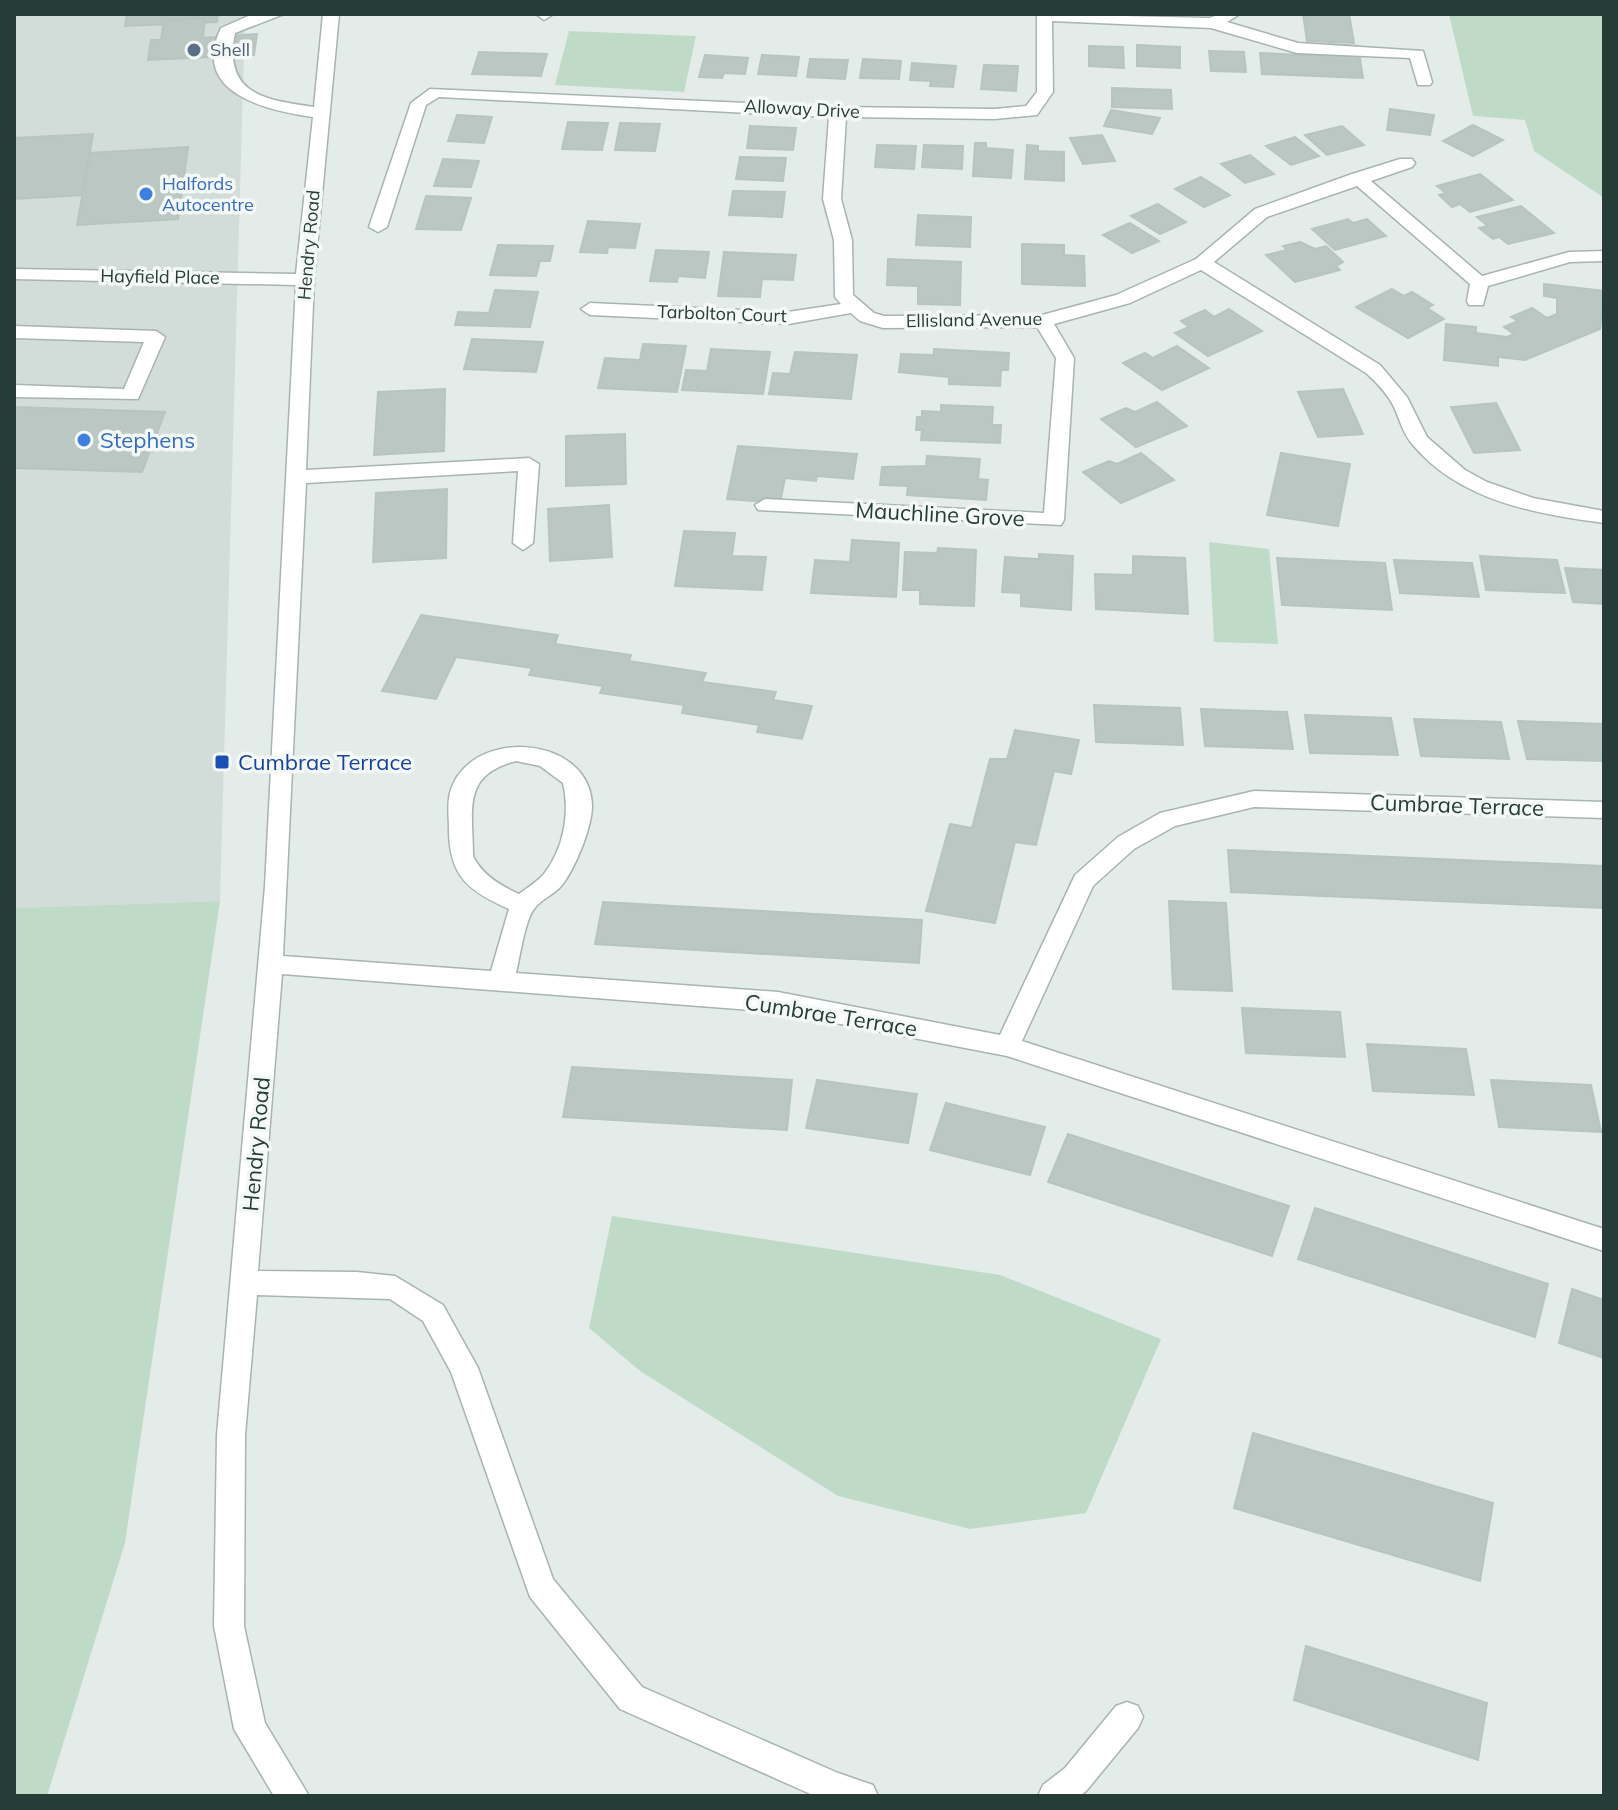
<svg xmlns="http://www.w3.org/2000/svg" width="1618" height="1810" font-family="Mulish,sans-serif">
<rect width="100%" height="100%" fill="#e4ece9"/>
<!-- built -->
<polygon fill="#d2dcd8" points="14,14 245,14 220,901 14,908"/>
<!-- green -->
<g fill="#bfdbc8">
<polygon points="1449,14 1604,14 1604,198 1534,151 1525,120 1473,116"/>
<polygon points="569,31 696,36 684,92 555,85"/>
<polygon points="1209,542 1269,549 1278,644 1214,642"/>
<polygon points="220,901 125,1543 47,1796 14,1796 14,908"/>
<polygon points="612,1216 1000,1275 1161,1339 1086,1513 970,1529 838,1496 640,1371 589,1328"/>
</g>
<!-- building -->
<g fill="#bac7c2" stroke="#b7c5c0" stroke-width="2">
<polygon points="127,14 218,14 217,22 125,26"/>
<polygon points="1303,14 1349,14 1354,43 1307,41"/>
<polygon points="205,18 203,38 257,34 254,55 148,60 151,40 161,40 164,20"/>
<polygon points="1328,44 1358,46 1363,78 1262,74 1260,53 1329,56"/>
<polygon points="1137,45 1180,47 1180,68 1137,66"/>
<polygon points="1089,46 1123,47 1124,68 1089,66"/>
<polygon points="1209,51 1244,52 1246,72 1211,71"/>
<polygon points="479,52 547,54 541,76 472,74"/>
<polygon points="705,55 748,58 745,74 724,73 722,78 699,77"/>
<polygon points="762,55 799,57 796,76 758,74"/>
<polygon points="810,59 848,60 845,79 807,77"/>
<polygon points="863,59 901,61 899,79 860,78"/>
<polygon points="912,63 956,66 953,87 930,86 931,81 910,80"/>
<polygon points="984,65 1018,66 1016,91 981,89"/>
<polygon points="1112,88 1171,90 1172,109 1112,107"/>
<polygon points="1390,109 1434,115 1430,135 1387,130"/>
<polygon points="1111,110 1160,118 1152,134 1104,126"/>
<polygon points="457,115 492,117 484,143 448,141"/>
<polygon points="568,122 608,123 602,150 562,149"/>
<polygon points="620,123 660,124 655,151 615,150"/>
<polygon points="1473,125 1503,140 1473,156 1443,141"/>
<polygon points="750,126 796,128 793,150 747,148"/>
<polygon points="1342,126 1364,145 1327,155 1305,135"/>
<polygon points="93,134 83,195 14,199 14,138"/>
<polygon points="1102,135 1115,161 1083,164 1070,138"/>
<polygon points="1295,137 1319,156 1291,165 1266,146"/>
<polygon points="975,143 986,143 986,148 1013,150 1011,178 973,176"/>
<polygon points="877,145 916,146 914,169 875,167"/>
<polygon points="924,145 963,146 962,169 922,167"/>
<polygon points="1027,145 1038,146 1038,151 1064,152 1064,181 1025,179"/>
<polygon points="188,147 178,219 77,225 90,153"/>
<polygon points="1250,155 1274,174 1245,183 1221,164"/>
<polygon points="740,157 786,158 783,181 736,179"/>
<polygon points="443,159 479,161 471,187 434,186"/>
<polygon points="1480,174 1513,200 1470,212 1460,204 1452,207 1439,195 1446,193 1437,186"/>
<polygon points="1201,177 1230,195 1204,207 1175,189"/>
<polygon points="733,191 785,192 782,217 729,215"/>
<polygon points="426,196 471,198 461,230 416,229"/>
<polygon points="1158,204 1186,222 1160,234 1131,216"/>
<polygon points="1521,206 1554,233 1508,244 1499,237 1493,239 1479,228 1488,226 1477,217"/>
<polygon points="918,215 971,217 970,247 916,245"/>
<polygon points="1348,219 1353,223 1367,219 1386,236 1335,250 1312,229"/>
<polygon points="588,221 640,224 635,248 608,247 607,253 580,252"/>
<polygon points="1130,223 1159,241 1132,253 1103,235"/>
<polygon points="1300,242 1315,249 1326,246 1343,262 1336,266 1340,270 1295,282 1266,255 1287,250 1283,246"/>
<polygon points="1022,244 1064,245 1064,255 1084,256 1085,286 1022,284"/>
<polygon points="498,245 553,246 550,261 540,261 536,276 490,275"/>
<polygon points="656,250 709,252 705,278 678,276 677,282 650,281"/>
<polygon points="724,252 796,255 793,280 762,279 760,297 718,296"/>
<polygon points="888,259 961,262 960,305 918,304 918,286 887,285"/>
<polygon points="1544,284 1604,291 1600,329 1525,360 1498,357 1498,366 1444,360 1446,324 1476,327 1476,333 1507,337 1514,334 1504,327 1518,321 1511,317 1532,308 1547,318 1557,314 1557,298 1544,296"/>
<polygon points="1392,289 1404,296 1412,292 1433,305 1427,308 1444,319 1408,338 1356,307"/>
<polygon points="495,290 538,292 530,327 455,325 458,312 489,313"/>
<polygon points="1229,309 1262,331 1208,356 1175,333 1189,327 1181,321 1205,310 1214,317"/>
<polygon points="472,339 543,342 536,372 464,369"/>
<polygon points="643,344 686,346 677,392 598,388 605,358 640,360"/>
<polygon points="1177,346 1209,368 1162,390 1123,363 1145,353 1153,358"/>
<polygon points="711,349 770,352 763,394 682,390 686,370 707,371"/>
<polygon points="934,349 1009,353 1008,370 1001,370 1000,386 949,384 949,377 899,372 901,354 934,355"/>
<polygon points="795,352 857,355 851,399 769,394 773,373 790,374"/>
<polygon points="445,389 444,451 374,455 378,392"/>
<polygon points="1343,389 1363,434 1318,437 1298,392"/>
<polygon points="1157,402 1187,426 1136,447 1101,419 1126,408 1135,412"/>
<polygon points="1496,403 1520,450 1474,453 1451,407"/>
<polygon points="941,405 993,407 992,425 1001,425 1000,443 921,440 922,430 916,430 917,417 922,417 922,411 941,412"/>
<polygon points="14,407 165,412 142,472 14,468"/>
<polygon points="625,434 626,484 566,486 566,436"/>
<polygon points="738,446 857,454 853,479 817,476 816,481 785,478 780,503 727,499"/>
<polygon points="1141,453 1174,480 1121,503 1083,472 1109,461 1117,464"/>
<polygon points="1281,453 1350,464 1338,526 1267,515"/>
<polygon points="927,456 980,459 978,479 988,480 986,500 907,495 908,486 880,485 882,467 926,466"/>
<polygon points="447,489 446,558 373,562 376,493"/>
<polygon points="609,505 612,557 550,561 548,509"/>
<polygon points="684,531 735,533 732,556 766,557 762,590 675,586"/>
<polygon points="852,540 899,543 896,597 811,593 815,560 850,562"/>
<polygon points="938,548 976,550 974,606 920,604 920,590 903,590 905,552 937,553"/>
<polygon points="1039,554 1073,556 1071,610 1021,606 1021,593 1002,592 1005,557 1039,559"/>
<polygon points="1133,556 1185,558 1188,614 1096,609 1095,574 1133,575"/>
<polygon points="1480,556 1557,560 1565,593 1486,590"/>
<polygon points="1277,558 1385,563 1392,610 1282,605"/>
<polygon points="1394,560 1472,563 1479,597 1400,593"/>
<polygon points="1565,568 1604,570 1604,604 1573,602"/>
<polygon points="421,615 558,635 555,644 631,655 629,661 706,673 702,682 776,692 773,700 812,706 802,739 757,732 759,725 682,713 684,705 600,693 603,686 529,675 532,668 456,657 436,699 382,691"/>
<polygon points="1094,705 1180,708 1183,745 1096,742"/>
<polygon points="1201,709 1287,712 1293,749 1205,746"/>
<polygon points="1305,715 1391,718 1398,755 1310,753"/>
<polygon points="1414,719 1501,722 1509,759 1421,756"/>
<polygon points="1518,721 1604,724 1604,761 1527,759"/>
<polygon points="1015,730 1079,740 1071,774 1054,771 1036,845 1015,842 995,923 926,911 950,824 972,828 990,759 1007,759"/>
<polygon points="1228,850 1604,866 1604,908 1231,892"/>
<polygon points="1169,901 1226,903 1232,991 1173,989"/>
<polygon points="603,902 922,920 919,963 595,944"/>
<polygon points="1242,1008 1340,1012 1345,1057 1246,1053"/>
<polygon points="1367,1044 1466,1049 1474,1095 1373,1091"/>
<polygon points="572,1067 792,1080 787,1130 563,1117"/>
<polygon points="817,1080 917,1094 908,1143 806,1128"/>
<polygon points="1491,1080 1591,1085 1601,1132 1499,1127"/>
<polygon points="946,1103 1045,1127 1030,1175 930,1150"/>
<polygon points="1068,1134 1289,1206 1272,1256 1048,1182"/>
<polygon points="1315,1208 1548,1284 1535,1337 1298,1259"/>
<polygon points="1572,1289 1604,1300 1604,1358 1559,1343"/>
<polygon points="1253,1433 1493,1503 1480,1581 1234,1508"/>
<polygon points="1306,1646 1487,1703 1478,1760 1294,1700"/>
</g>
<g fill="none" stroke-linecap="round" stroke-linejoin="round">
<!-- minor casing -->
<g stroke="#a7b4b0" stroke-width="3">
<g id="minor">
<path d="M253 14H284L235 33C223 94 264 100 314 107L323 14H339L314 280 306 470 529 458 539 464 533 543 523 550 513 543 518 471 306 483 283 956 491 971 509 909C468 891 449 876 449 829 449 818 447 804 450 793 468 726 591 734 592 806 592 827 575 869 562 885 554 895 541 899 534 909 525 920 520 957 516 973L778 992 1000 1035 1075 875 1118 837 1160 813 1254 791 1604 802V818L1254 807 1175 826 1134 849 1093 886 1022 1041 1604 1229V1251L1007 1056 778 1012 282 974 258 1271 357 1272 395 1276 443 1305 478 1368 553 1579 642 1687 838 1773 873 1785 878 1796H815L620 1709 530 1597 451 1372 423 1321 390 1299 257 1295 245 1435 244 1626 265 1723 309 1796H274L234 1729 214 1626 217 1435 265 886 296 285 14 279V269L296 274 313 117C265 110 190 93 221 28ZM516 761 540 766 563 783C570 813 564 848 544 874 538 881 527 888 519 894 501 886 482 875 473 856 473 810 461 775 516 761Z"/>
<polygon points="536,14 552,14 552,15 544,20"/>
<path d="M1037 14 1210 18 1219 14H1240L1227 22 1298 43 1423 51 1432 82 1430 85H1418L1410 58 1297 53 1211 28 1052 21 1053 92 1037 115 995 119 846 117 841 199 852 240 853 295 874 313 884 316 1042 315 1116 295 1196 259 1255 209 1352 174 1400 159H1412L1415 163 1412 167 1371 181 1482 276 1569 252 1604 251V261L1570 262 1488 286 1483 305H1469L1467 301 1470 284 1357 186 1267 217 1214 262 1380 365 1407 397 1427 437 1465 470 1487 482 1533 498 1604 511V523C1536 514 1460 501 1413 445 1403 434 1400 420 1394 407 1387 393 1377 383 1366 373L1201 270 1130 303 1054 324 1074 358 1064 520 1061 525 758 510 755 505 765 499 1044 513 1056 358 1037 327 883 328 860 321 851 313 788 324 590 315 581 309 590 303 788 312 841 304 835 297 834 240 823 199 829 117 439 97 426 105 387 227 378 232 369 227 411 103 430 89 838 107 995 109 1026 106 1037 92Z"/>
<polygon points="14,326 156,331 165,337 138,399 14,397 14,385 124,389 144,342 14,338"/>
<polygon points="1127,1702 1138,1706 1143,1717 1138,1728 1087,1790 1080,1796 1038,1796 1043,1785 1065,1768 1116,1706"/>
</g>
</g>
<!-- minor -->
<use href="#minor" fill="#fff" fill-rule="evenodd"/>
</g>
<!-- markers -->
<circle fill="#5c6f8a" stroke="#f4f9f7" stroke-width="3" cx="194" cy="50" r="8"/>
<g fill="#3f7fe0" stroke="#f4f9f7" stroke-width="3">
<circle cx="146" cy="194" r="8"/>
<circle cx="84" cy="440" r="8"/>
</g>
<rect fill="#1a4fb4" stroke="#f4f9f7" stroke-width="3" x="214" y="754" width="16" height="16" rx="4"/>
<g text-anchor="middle" stroke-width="7" stroke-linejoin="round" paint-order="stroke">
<!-- far-service labels -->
<g font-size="18" fill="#4e5e75" stroke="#f4f9f7" text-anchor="start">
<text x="210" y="56">Shell</text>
</g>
<!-- far-street labels -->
<g font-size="18" fill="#253c37" stroke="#f4f9f7">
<text transform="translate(802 109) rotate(3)" y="6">Alloway Drive</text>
<text transform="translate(309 245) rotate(-85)" y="6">Hendry Road</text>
<text transform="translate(160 277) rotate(1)" y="6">Hayfield Place</text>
<text transform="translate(722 314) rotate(2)" y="6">Tarbolton Court</text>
<text transform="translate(974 320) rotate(-1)" y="6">Ellisland Avenue</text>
</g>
<!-- far-shop labels -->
<g font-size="18" fill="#366cbe" stroke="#f4f9f7" text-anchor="start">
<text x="162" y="190">Halfords<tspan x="162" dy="21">Autocentre</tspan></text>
</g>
<!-- shop labels -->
<g font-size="22" fill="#366cbe" stroke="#f4f9f7" text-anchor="start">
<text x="100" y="448">Stephens</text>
</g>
<!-- street labels -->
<g font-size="22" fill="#253c37" stroke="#f4f9f7">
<text transform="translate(940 514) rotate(3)" y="8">Mauchline Grove</text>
<text transform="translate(1457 805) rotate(2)" y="8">Cumbrae Terrace</text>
<text transform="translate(831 1015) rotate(9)" y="8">Cumbrae Terrace</text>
<text transform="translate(256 1144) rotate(-85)" y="8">Hendry Road</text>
</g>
<!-- transit labels -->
<g font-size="22" fill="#164399" stroke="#f4f9f7" text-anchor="start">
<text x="238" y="770">Cumbrae Terrace</text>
</g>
</g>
<!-- border -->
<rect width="1618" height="1810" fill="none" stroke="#253c37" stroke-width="32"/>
</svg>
